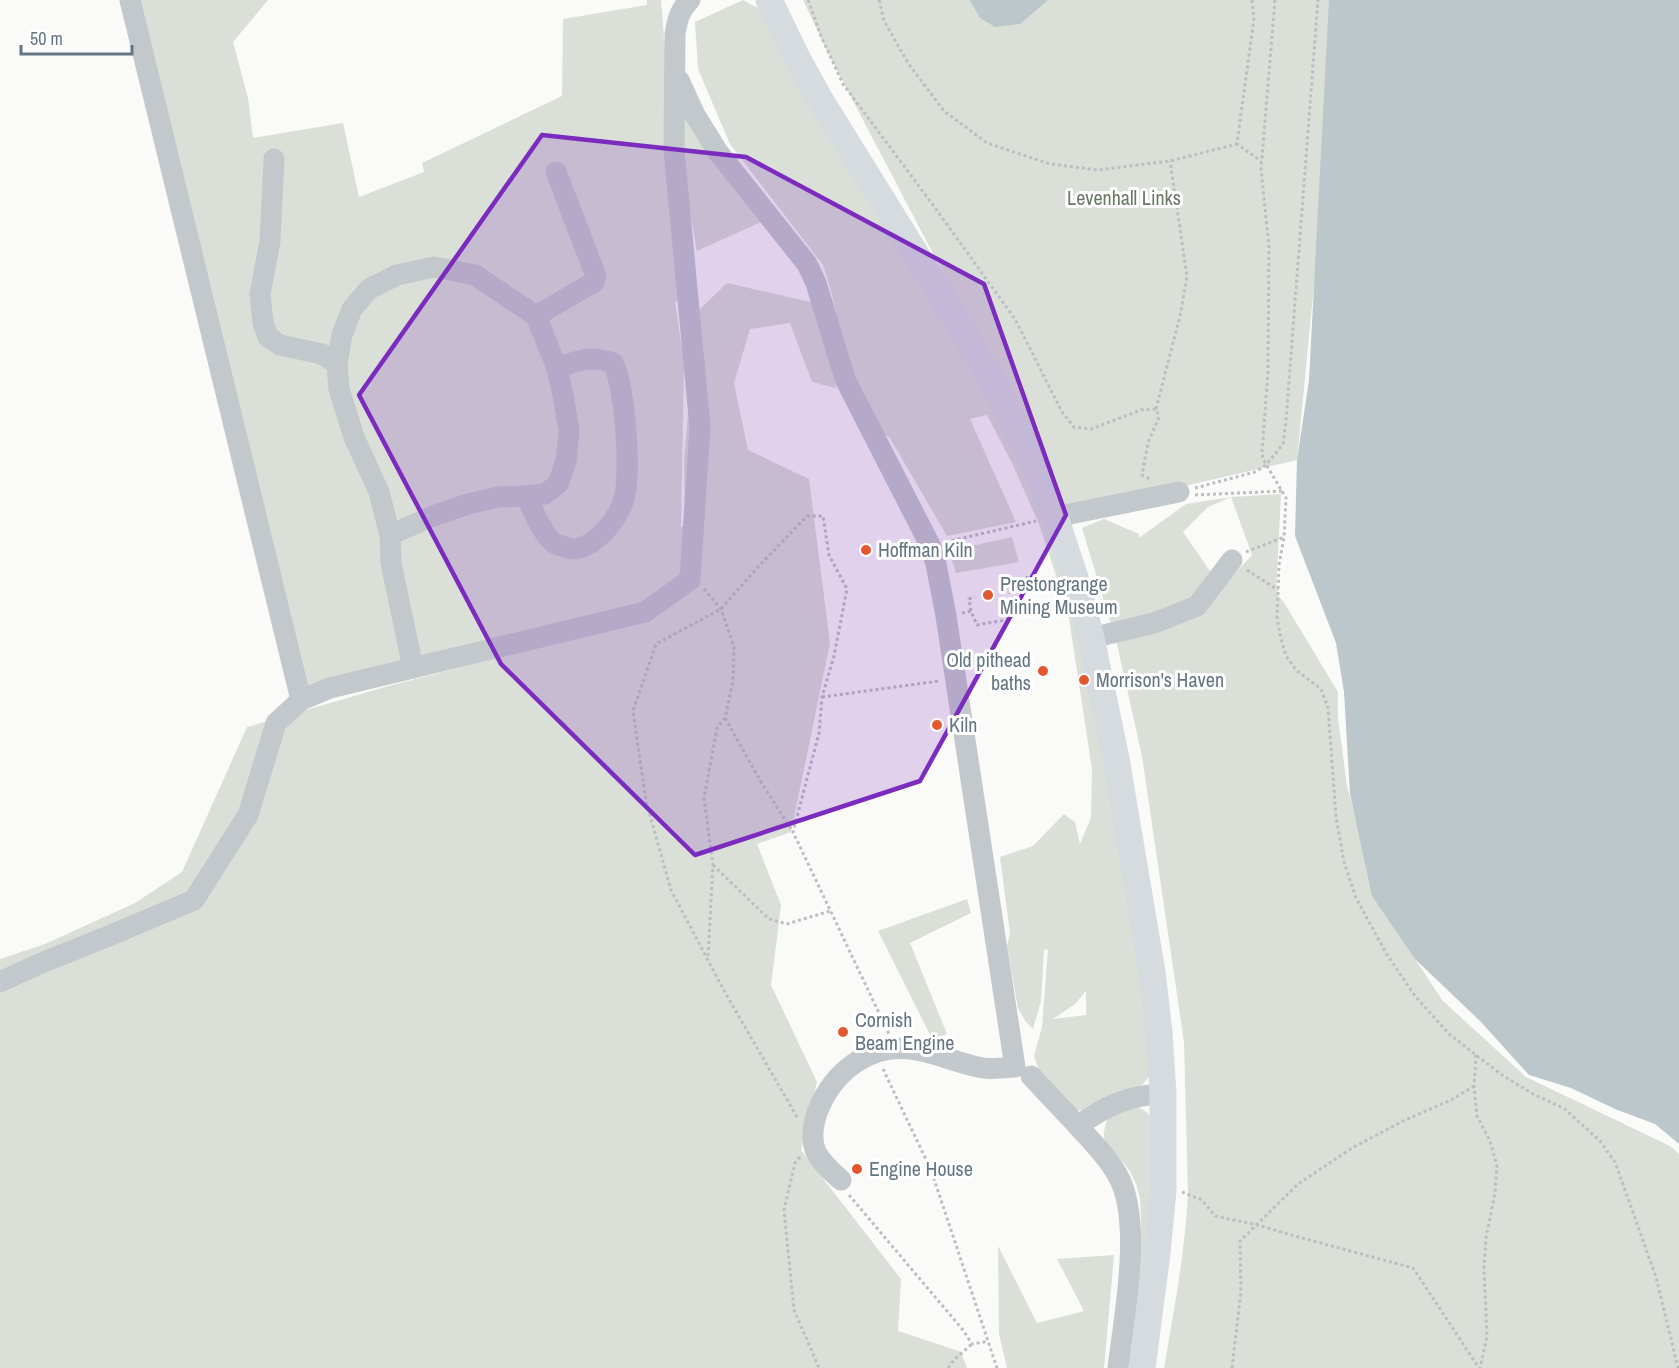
<svg xmlns="http://www.w3.org/2000/svg" width="1679" height="1368" font-family="'Archivo Narrow',sans-serif">
<rect width="100%" height="100%" fill="#fafaf8"/>
<!-- green -->
<g fill="#dadfd7" fill-rule="evenodd">
<polygon points="139,0 268,0 233,42 248,98 253,138 343,123 359,197 424,172 422,163 562,96 563,19 647,5 647,0 661,0 685,299 675,302 684,362 681,527 685,526 684,460 697,312 727,283 815,303 836,388 812,382 790,323 750,329 734,383 748,450 809,479 830,643 791,832 757,844 781,905 771,985 817,1082 801,1150 901,1279 898,1331 961,1352 967,1368 0,1368 0,959 45,944 135,903 182,872 247,727 392,685 576,638 304,688"/>
<path d="M743 0 758 8 835 150 840 147 1000 412 1067 579 1141 952 1151 1074 1142 1085 1083 1110H1076L1042 1079 1034 1056 1042 1027 1048 949 1044 950 1041 1001 1033 1029 1026 1022 1018 1008 1007 947 1010 933 1000 857 1033 846 1064 814 1075 822 1080 844 1091 818 1092 769 1068 612 1039 524 1012 463 987 415 970 419 1016 522 947 536 890 438 883 433C873 414 859 395 852 375 839 339 836 301 823 265L730 144 698 69 695 22ZM1086 991V1015L1053 1019 1075 1004Z"/>
<polygon points="803,0 1335,0 1316,264 1297,460 1069,513 830,57"/>
<polygon points="682,111 763,221 697,251 679,150"/>
<path d="M1281 494 1276 593 1283 601 1338 692V718L1347 786 1378 902 1442 1000 1526 1077 1670 1146 1679 1154V1368H1164C1174 1310 1185 1252 1188 1194L1184 1042 1142 756 1117 644 1082 528 1104 519 1139 534V538L1186 504 1231 497ZM1231 497 1252 555 1225 584 1214 577 1183 532 1208 507Z"/>
<polygon points="1012,537 1019,562 956,573 949,551"/>
<polygon points="967,899 971,913 910,943 947,1034 932,1039 878,931"/>
<path d="M1134 1106C1149 1110 1152 1118 1156 1132L1132 1368H1127L1136 1297 1141 1219 1140 1198 1136 1184 1130 1171 1104 1139V1131L1108 1117Z"/>
<polygon points="998,1246 1037,1323 1084,1311 1057,1259 1114,1255 1104,1368 1007,1368 999,1333"/>
</g>
<!-- water -->
<g fill="#bbc7cb">
<polygon points="970,0 1048,0 1020,24 995,27 980,18"/>
<polygon points="1329,0 1679,0 1679,1144 1655,1124 1615,1109 1571,1088 1529,1075 1480,1021 1415,959 1372,896 1350,794 1344,692 1336,643 1295,536 1297,460 1309,380"/>
</g>
<g fill="none" stroke-linecap="round" stroke-linejoin="round">
<!-- path -->
<g stroke="#bbbfc2" stroke-width="3" stroke-dasharray="3 3" stroke-linecap="butt">
<polyline points="808,0 821,36 843,84 933,205 1015,319 1062,412 1074,427 1091,429 1141,410 1156,409 1159,417 1148,443 1142,475 1152,480"/>
<polyline points="879,0 884,21 908,63 944,111 987,143 1050,164 1098,170 1170,161 1237,144"/>
<polyline points="1252,0 1254,18 1237,144 1261,161"/>
<polyline points="1275,0 1261,169 1269,247 1268,372 1262,452 1263,459 1286,498 1284,537 1279,565 1277,617 1281,639 1286,656 1296,670 1321,689 1328,708 1336,816 1344,862 1356,898 1386,953 1415,996 1449,1034 1502,1075 1533,1094 1565,1109 1600,1141 1615,1162 1656,1277 1678,1368"/>
<polyline points="1156,409 1180,316 1187,276 1170,161"/>
<polyline points="1195,488 1255,472 1266,465 1283,444 1286,421 1318,0"/>
<polyline points="1195,495 1283,491"/>
<polyline points="946,542 1036,521"/>
<polyline points="1246,552 1284,537"/>
<polyline points="1247,570 1278,590"/>
<polyline points="704,589 721,609 734,647 733,681 725,718 717,728 704,798 713,865 708,958"/>
<polyline points="971,611 969,599 975,597"/>
<polyline points="962,613 971,611 977,625 1011,619 1010,580 1039,576"/>
<polyline points="822,697 939,681"/>
<polyline points="725,718 761,782 793,832"/>
<polyline points="713,865 769,919 787,924 830,911"/>
<polyline points="1476,1055 1474,1086 1477,1116 1490,1141 1497,1166 1495,1193 1486,1238 1484,1269 1487,1337 1480,1368"/>
<polyline points="883,1069 931,1170 997,1368"/>
<polyline points="797,1117 723,989 671,890 646,801 633,711 656,644 721,609 758,567 807,516 823,516 829,555 847,589 834,656 822,697 819,733 793,832 889,1034"/>
<polyline points="800,1157 795,1163 784,1210 794,1310 819,1368"/>
<polyline points="1182,1192 1202,1200 1215,1216 1258,1225 1291,1235 1413,1268 1479,1368"/>
<polyline points="849,1195 963,1330 972,1344 984,1342 987,1340"/>
<polyline points="948,1368 954,1360 972,1344"/>
<polyline points="1232,1368 1241,1292 1240,1241 1298,1184 1352,1148 1403,1121 1453,1099 1474,1086"/>
</g>
<!-- minor -->
<g stroke="#c3c8cc" stroke-width="21">
<polyline points="130,0 301,700"/>
<path d="M679 80 695 115 718 152 807 264 816 283 845 379 930 545 936 564 946 616 1015 1067C1005 1067 993 1070 983 1068 960 1064 939 1054 916 1050 871 1041 832 1072 817 1113 806 1147 817 1159 841 1180"/>
<polyline points="274,159 270,241 260,294 263,323 268,337 280,345 322,354 337,364"/>
<polyline points="536,316 594,282 596,276 556,172"/>
<path d="M526 496C533 510 542 534 554 543 555 544 561 546 562 546 566 547 572 550 576 549 597 545 616 521 623 502 632 477 625 386 613 363 589 355 580 360 557 368"/>
<polyline points="1055,517 1179,492"/>
<polyline points="390,535 379,492 354,437 339,389 337,364 342,335 352,309 369,289 397,275 434,267 475,275 536,316 557,368 564,400 569,431 566,461 558,484 545,494 526,496 498,497 468,504 433,516 390,535 391,563 413,668"/>
<polyline points="1091,638 1154,623 1197,606 1232,560"/>
<path d="M0 982 39 964 116 933 194 900 248 815 276 723 301 700 330 688 645 612 690 580 700 427 674 150 675 34C677 21 680 9 690 0"/>
<path d="M1031 1076 1078 1126C1105 1106 1129 1095 1163 1094"/>
<path d="M1078 1126C1092 1142 1108 1157 1118 1176 1143 1220 1124 1318 1118 1368"/>
</g>
<!-- major -->
<polyline stroke="#d6dbdf" stroke-width="27" points="769,0 798,60 819,98 964,332 999,393 1033,461 1055,517 1075,578 1091,638 1116,759 1152,972 1159,1032 1163,1094 1163,1190 1157,1253 1142,1368"/>
</g>
<!-- marked area -->
<path fill="#7b2cbf" fill-opacity="0.2" stroke="#7b2cbf" stroke-width="4.5" stroke-linejoin="round" d="M542 135 746 157 984 284 1066 515 920 781 695 855 501 664 359 395Z"/>
<!-- markers -->
<g fill="#e4572e" stroke="#fff" stroke-width="2">
<circle cx="866" cy="550" r="6"/>
<circle cx="988" cy="595" r="6"/>
<circle cx="1043" cy="671" r="6"/>
<circle cx="1084" cy="680" r="6"/>
<circle cx="937" cy="725" r="6"/>
<circle cx="843" cy="1032" r="6"/>
<circle cx="857" cy="1169" r="6"/>
</g>
<g text-anchor="middle" stroke-width="6" stroke-linejoin="round" paint-order="stroke">
<!-- park labels -->
<g font-size="20" fill="#687a64" stroke="#fff">
<text x="1124" y="205">Levenhall Links</text>
</g>
<!-- poi labels -->
<g font-size="20" fill="#657683" stroke="#fff" text-anchor="start">
<text x="878" y="557">Hoffman Kiln</text>
<text x="1000" y="591">Prestongrange<tspan x="1000" dy="23">Mining Museum</tspan></text>
<text x="1031" y="667" text-anchor="end">Old pithead<tspan x="1031" dy="23">baths</tspan></text>
<text x="1096" y="687">Morrison's Haven</text>
<text x="949" y="732">Kiln</text>
<text x="855" y="1027">Cornish<tspan x="855" dy="23">Beam Engine</tspan></text>
<text x="869" y="1176">Engine House</text>
</g>
</g>
<!-- scale -->
<path d="M21 45v9h111v-9" fill="none" stroke="#657683" stroke-width="3"/>
<text x="30" y="45" font-size="18" fill="#657683" stroke="#ffffff" stroke-width="4.5" paint-order="stroke">50 m</text>
</svg>
